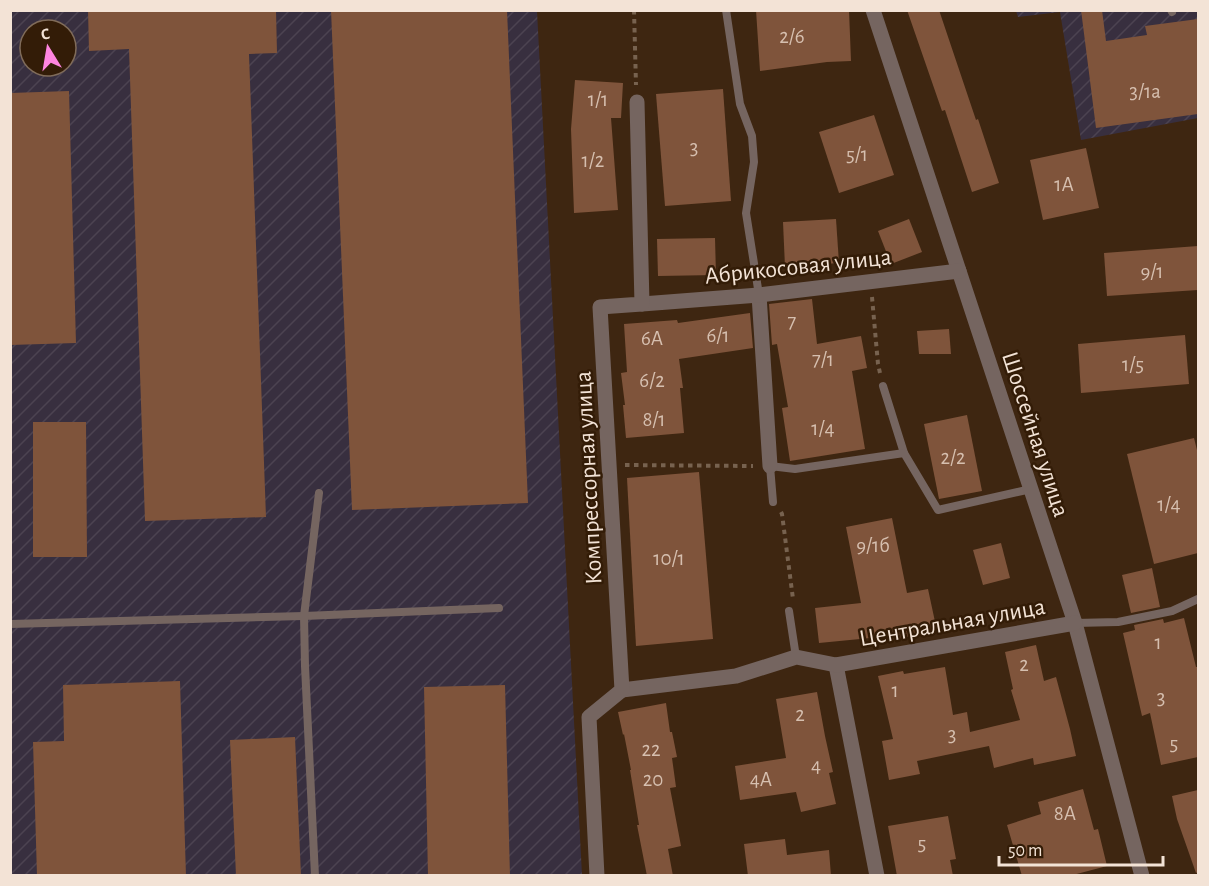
<svg xmlns="http://www.w3.org/2000/svg" width="1209" height="886" font-family="'Alegreya Sans',sans-serif">
<defs>
<pattern id="industrial-furrows" width="10" height="10" patternUnits="userSpaceOnUse" patternTransform="scale(1.5)"><rect width="10" height="10" fill="#382f3f"/><path d="M-1 1l2-2M0 10L10 0M9 11l2-2" fill="none" stroke="#4c4351"/></pattern>
</defs>
<rect width="100%" height="100%" fill="#3e2611"/>
<!-- industrial -->
<g fill="url(#industrial-furrows)" fill-rule="evenodd">
<path d="M10 11H537L582 875H11ZM30 30H66V66H30Z"/>
<polygon points="1016,11 1198,11 1198,118 1081,140 1060,12 1018,17"/>
</g>
<!-- building -->
<g fill="#7f543b">
<polygon points="88,10 276,10 277,53 249,54 266,517 145,521 129,49 89,51"/>
<polygon points="331,10 507,10 528,503 352,510"/>
<polygon points="756,10 849,10 851,61 827,62 760,71"/>
<polygon points="907,10 939,10 976,120 978,119 999,183 972,192 945,110 942,111"/>
<polygon points="1081,10 1102,10 1106,41 1147,35 1145,26 1198,19 1198,114 1096,128"/>
<polygon points="575,80 623,83 621,118 611,118 618,210 574,213 571,129"/>
<polygon points="723,89 731,201 665,206 656,94"/>
<polygon points="69,91 76,343 10,345 10,93"/>
<polygon points="874,115 894,175 839,193 819,132"/>
<polygon points="1086,148 1099,208 1043,220 1030,160"/>
<polygon points="836,219 839,263 785,267 783,222"/>
<polygon points="909,219 922,252 891,264 878,231"/>
<polygon points="715,238 716,275 658,276 657,239"/>
<polygon points="1198,246 1198,290 1107,296 1104,253"/>
<polygon points="812,299 817,344 861,336 867,368 852,371 865,449 790,461 782,408 788,407 777,344 772,345 769,304"/>
<polygon points="750,313 753,348 679,359 683,388 680,388 684,433 626,438 623,405 625,405 621,373 627,372 624,324 677,320 678,323"/>
<polygon points="949,329 951,354 919,354 917,331"/>
<polygon points="1185,335 1189,384 1081,393 1078,344"/>
<polygon points="967,415 982,491 939,499 924,424"/>
<polygon points="33,422 86,422 87,557 33,557"/>
<polygon points="1194,438 1198,454 1198,553 1154,564 1127,454"/>
<polygon points="699,472 713,639 636,646 627,478"/>
<polygon points="892,518 907,593 928,589 937,631 892,640 891,636 819,643 815,608 861,603 846,527"/>
<polygon points="1001,543 1010,578 983,585 973,550"/>
<polygon points="1152,568 1160,607 1131,613 1122,575"/>
<polygon points="1184,618 1196,667 1198,667 1198,757 1161,765 1150,713 1142,716 1123,633 1135,630 1134,625 1163,619 1164,623"/>
<polygon points="1036,645 1044,681 1056,677 1070,729 1076,756 1034,765 1033,758 994,768 989,746 917,761 920,774 889,780 882,741 893,739 878,676 903,671 904,674 945,667 953,715 967,712 970,732 1020,720 1011,690 1013,689 1005,652"/>
<polygon points="180,681 186,876 37,876 33,742 64,741 63,685"/>
<polygon points="505,685 510,876 428,876 424,687"/>
<polygon points="817,692 825,736 833,772 829,773 836,804 801,812 796,792 740,800 735,766 786,758 776,699"/>
<polygon points="666,703 670,732 672,732 677,757 672,758 676,787 670,788 681,846 668,849 673,876 647,876 637,825 639,825 630,770 631,770 624,734 623,735 618,712"/>
<polygon points="295,737 301,876 236,876 230,740"/>
<polygon points="1083,789 1094,830 1098,829 1107,866 1069,876 1022,876 1007,825 1041,814 1038,802"/>
<polygon points="1198,790 1198,872 1196,873 1177,819 1172,796"/>
<polygon points="948,816 956,859 950,860 953,876 897,876 888,826"/>
<polygon points="785,839 787,855 829,850 831,876 748,876 744,844"/>
</g>
<g fill="none" stroke-linecap="round" stroke-linejoin="round">
<!-- path -->
<g stroke="#77624f" stroke-width="4" stroke-dasharray="4.5 4.5" stroke-linecap="butt">
<polyline points="634,10 636,85"/>
<polyline points="872,297 878,364 880,373"/>
<polyline points="625,465 753,466"/>
<polyline points="781,512 782,514 793,599"/>
</g>
<!-- lane -->
<g stroke="#756560" stroke-width="8">
<polyline points="726,10 740,104 752,136 754,162 746,213 759,295"/>
<polyline points="1171,10 1172,12"/>
<polyline points="883,386 904,453"/>
<polyline points="773,502 770,466 795,469 904,453 938,510 1031,489"/>
<polyline points="789,611 796,657"/>
<polyline points="1075,623 1118,622 1172,611 1198,599"/>
<polyline points="10,624 304,616 499,608"/>
<polyline points="315,876 305,666 304,616 319,493"/>
</g>
<!-- street -->
<g stroke="#756560" stroke-width="15">
<polyline points="873,10 1075,623 1142,876"/>
<polyline points="759,295 770,466"/>
<polyline points="642,304 759,295 959,271"/>
<polyline points="836,665 877,876"/>
<polyline points="622,690 736,676 796,657 836,665 1075,623"/>
<polyline points="597,876 589,717 622,690 600,307 642,304 637,102"/>
</g>
</g>
<g text-anchor="middle" stroke-width="5" stroke-linejoin="round" paint-order="stroke">
<!-- number labels -->
<g font-size="21" fill="#d6bfaf">
<text x="792" y="43">2/6</text>
<text x="1145" y="98">3/1а</text>
<text x="598" y="106">1/1</text>
<text x="694" y="154">3</text>
<text x="857" y="161">5/1</text>
<text x="593" y="167">1/2</text>
<text x="1064" y="191">1А</text>
<text x="1152" y="278">9/1</text>
<text x="792" y="328">7</text>
<text x="718" y="342">6/1</text>
<text x="652" y="345">6А</text>
<text x="823" y="366">7/1</text>
<text x="1133" y="371">1/5</text>
<text x="652" y="387">6/2</text>
<text x="654" y="426">8/1</text>
<text x="823" y="435">1/4</text>
<text x="953" y="464">2/2</text>
<text x="1169" y="511">1/4</text>
<text x="873" y="552">9/1б</text>
<text x="669" y="565">10/1</text>
<text x="1158" y="649">1</text>
<text x="1024" y="671">2</text>
<text x="895" y="697">1</text>
<text x="1161" y="704">3</text>
<text x="800" y="721">2</text>
<text x="952" y="741">3</text>
<text x="1174" y="750">5</text>
<text x="651" y="756">22</text>
<text x="816" y="772">4</text>
<text x="653" y="786">20</text>
<text x="761" y="786">4А</text>
<text x="1065" y="820">8А</text>
<text x="922" y="850">5</text>
</g>
<!-- street labels -->
<g font-size="24" fill="#f3e3d6" stroke="#331c07">
<text transform="translate(798 266) rotate(-6)" y="8">Абрикосовая улица</text>
<text transform="translate(1036 434) rotate(72)" y="8">Шоссейная улица</text>
<text transform="translate(588 478) rotate(-93)" y="8">Компрессорная улица</text>
<text transform="translate(952 622) rotate(-10)" y="8">Центральная улица</text>
</g>
</g>
<!-- border -->
<rect width="1209" height="886" fill="none" stroke="#f3e3d6" stroke-width="24"/>
<!-- north arrow -->
<g transform="translate(48 48) rotate(349)"><circle r="28" fill="#331c07" stroke="#806c5a" stroke-width="1.5"/>
<path d="M0-4.5L10 22L0 15L-10 22Z" fill="#fe85e0"/>
<text y="-9" font-size="16" font-weight="bold" text-anchor="middle" fill="#f3e3d6">С</text>
</g>
<!-- scale -->
<path d="M999 856v9h164v-9" fill="none" stroke="#f3e3d6" stroke-width="3"/>
<text x="1008" y="856" font-size="18" fill="#f3e3d6" stroke="#331c07" stroke-width="4.5" paint-order="stroke">50 m</text>
</svg>
